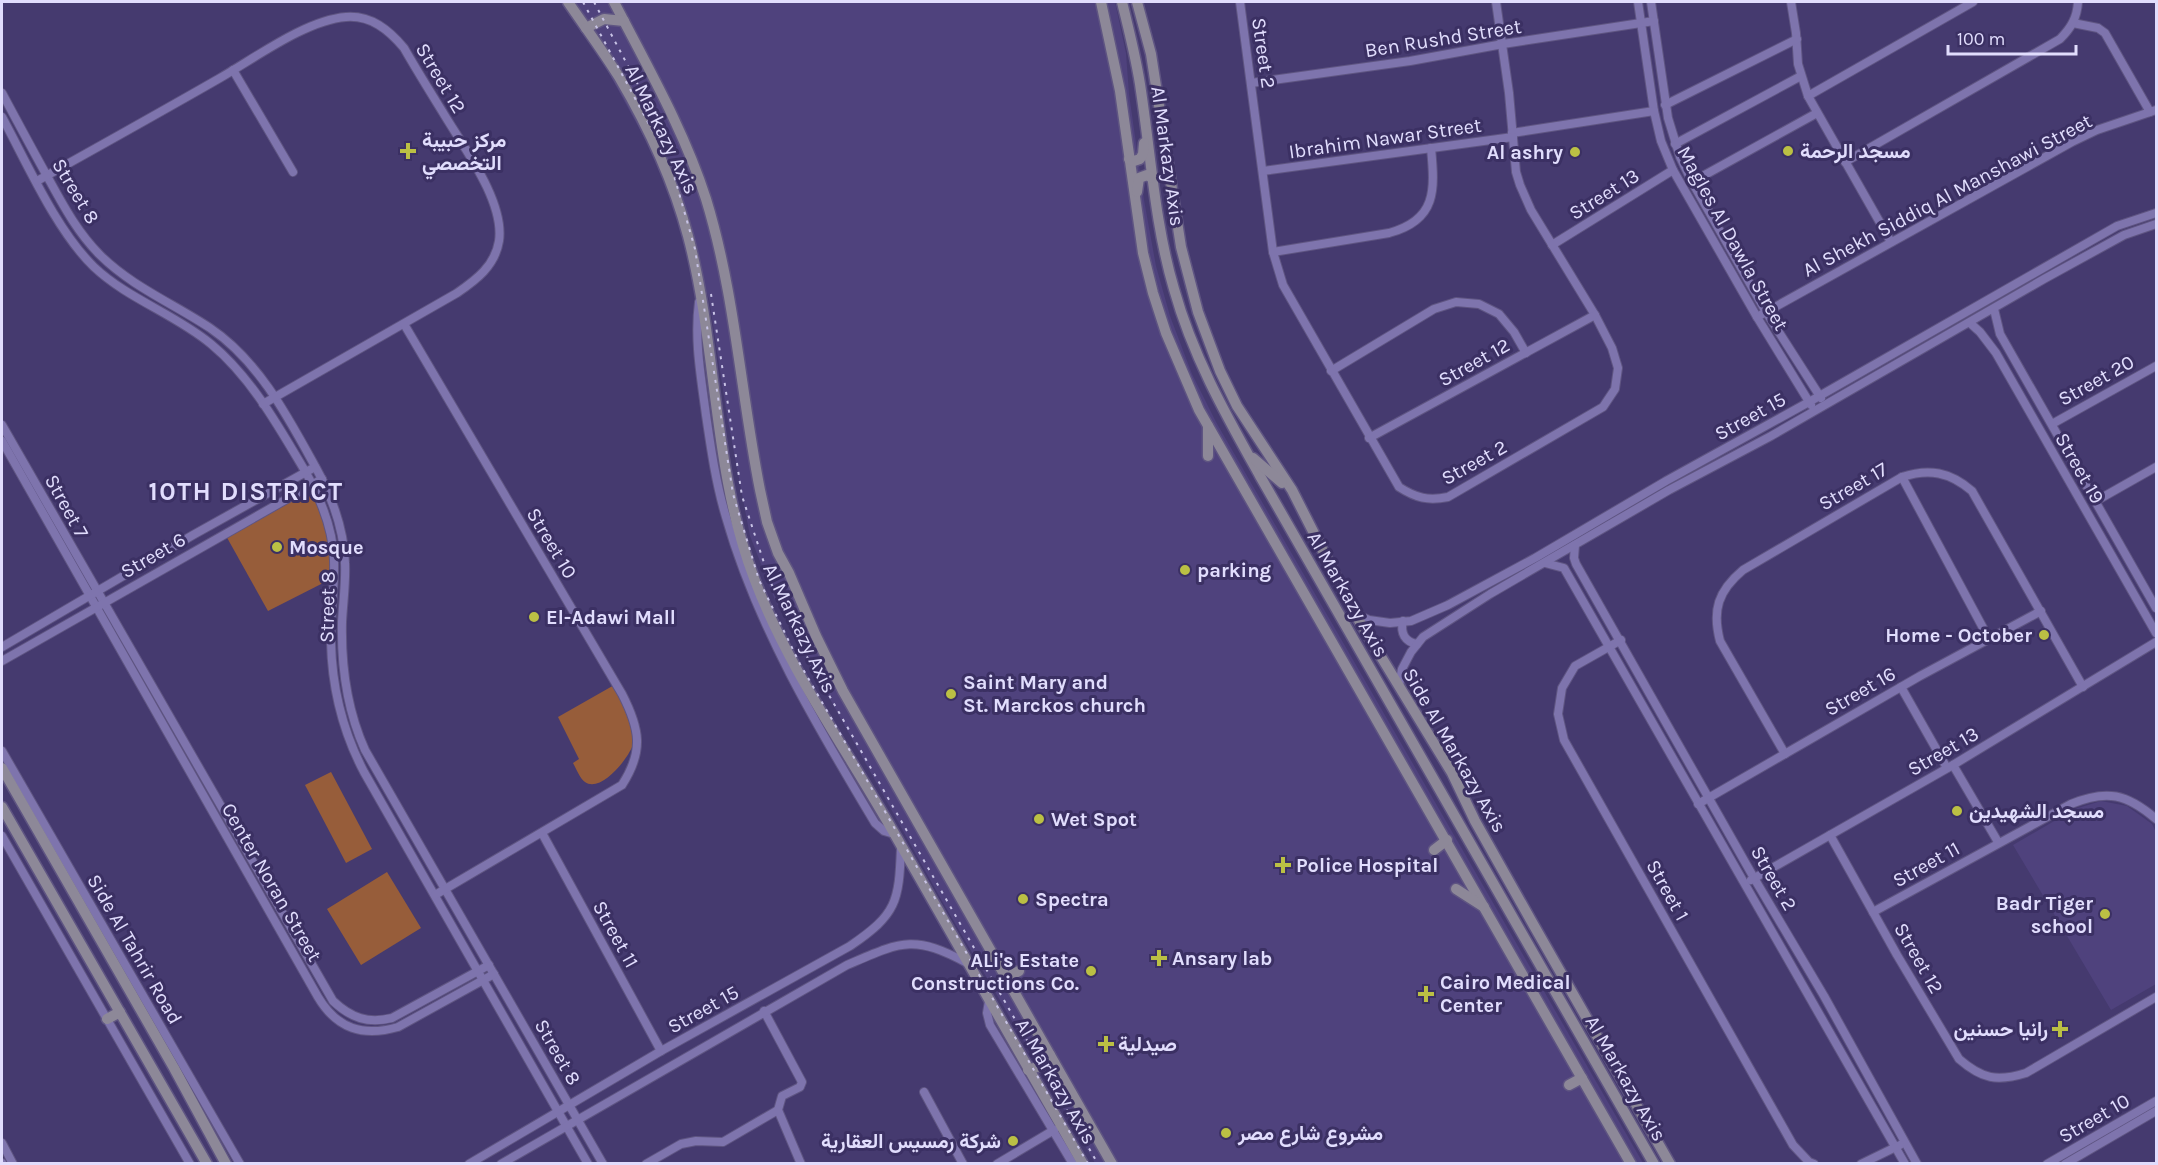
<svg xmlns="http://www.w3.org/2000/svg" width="2158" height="1165" font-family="Karla,Vazirmatn,sans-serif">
<rect width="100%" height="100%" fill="#453a6f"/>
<!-- built -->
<g fill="#4f427d">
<polygon points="570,2 1115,2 1126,53 1129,94 1144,200 1156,266 1170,316 1192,374 1216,422 1643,1163 1095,1163 942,901 775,600 750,536 727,416 709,299 690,241 662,170"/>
<polygon points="2101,801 2127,806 2152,824 2156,832 2156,984 2111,1010 2013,845 2075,809"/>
</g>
<!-- green -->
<g fill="#975d3a">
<polygon points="309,487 328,523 333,578 268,611 225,534"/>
<path d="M616 684C624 702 636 721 634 741 632 755 601 794 585 782 580 779 576 768 573 763L579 759 558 717Z"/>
<polygon points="331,772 372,849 346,863 305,785"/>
<polygon points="387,872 421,928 361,965 327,909"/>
</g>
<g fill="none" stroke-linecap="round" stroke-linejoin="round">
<!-- street casing -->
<g stroke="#5f5582" stroke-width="10">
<g id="street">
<path d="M1240 2 1273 252 1283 285 1399 487C1416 498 1428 501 1448 497L1603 407 1615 389 1618 368 1612 348 1595 315 1531 210 1520 185 1516 172 1509 93 1496 2"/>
<polyline points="1638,2 1654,111 1661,141 1673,170 1757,317 1811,405"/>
<polyline points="1651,2 1668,118 1680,157 1692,182 1766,312 1821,398"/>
<polyline points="1791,2 1796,33 1798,64 1808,96 1891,242"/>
<polyline points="2073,23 2098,28 2105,33 2150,112"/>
<polyline points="233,70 293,172"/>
<polyline points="1251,83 1410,61 1503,44 1654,21"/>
<path d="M2 93C17 121 32 149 47 176 63 205 77 232 100 255 131 286 174 304 210 328 259 361 288 417 316 468 332 497 344 530 345 563 346 582 343 602 342 622 341 666 347 710 365 750L603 1164"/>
<polyline points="1808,96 1973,2"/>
<polyline points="1665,105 1797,39"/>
<path d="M2 117C27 163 56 230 94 267 128 299 175 314 211 344 251 377 279 427 305 471 321 499 333 528 334 560 335 588 330 615 331 642 332 689 342 730 364 772L588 1164"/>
<polyline points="1512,133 1654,111"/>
<polyline points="1675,144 1801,76"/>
<path d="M1845 162 2060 39C2071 28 2077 18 2078 2"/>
<polyline points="1263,171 1513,137"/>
<path d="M37 181C98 147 159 113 220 78 255 58 306 20 346 17 371 15 389 30 404 48 416 69 429 90 442 111 462 145 505 201 499 241 495 266 476 280 457 293L263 404"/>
<polyline points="1692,182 1817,113"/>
<polyline points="1552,245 1673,170"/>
<path d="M1273 252 1389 233C1437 220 1435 190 1431 148"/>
<path d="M699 302C694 340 701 377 706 415 711 449 716 484 726 517 757 626 817 726 875 823L884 831 894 834"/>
<polyline points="1994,309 2000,334 2156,608"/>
<polyline points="1757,317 2072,142 2097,130 2156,110"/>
<polyline points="1970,323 1980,332 1996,353 2156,633"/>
<path d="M404 324 622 694C640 729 644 751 622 785L435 895"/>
<polyline points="1331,371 1434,309 1456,302 1479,304 1499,314 1514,332 1526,353"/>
<polyline points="2052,424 2156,366"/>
<path d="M2 425 333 1001C351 1018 368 1024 392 1018L489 965"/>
<polyline points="1369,438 1595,315"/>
<path d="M2 441 318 997C337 1029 363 1037 398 1027L494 974"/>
<polyline points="1902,477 1989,639"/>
<polyline points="2096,501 2156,467"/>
<polyline points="1575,545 1574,558 1576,564 1754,878 1824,996 1917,1164"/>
<polyline points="1545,563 1564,568 1905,1164"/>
<polyline points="1356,614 1369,620 1390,623 1411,621 1448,605 1535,558 1666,481 1809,402 2117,226 2156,213"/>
<path d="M1403 621C1400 633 1405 642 1417 644"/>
<polyline points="1621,640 1575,666 1562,688 1558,714 1564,740 1793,1145 1809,1162 1814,1164"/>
<polyline points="2,647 193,535 315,467"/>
<polyline points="2,661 322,479"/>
<polyline points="1399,686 1402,669 1411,652 1423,637 1490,594 1669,490 1771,436 2044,279 2124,235 2156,224"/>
<polyline points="1901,687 1947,768"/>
<polyline points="2,751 240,1164"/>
<path d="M1785 754 1720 641C1712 610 1718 591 1743 570L1902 477C1929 468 1950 472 1972 491L2083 687"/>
<polyline points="1953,765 1998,842"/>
<polyline points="1698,804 1920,676 2041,611"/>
<polyline points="542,833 661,1051"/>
<path d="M1830 835 1897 955 1959 1059C1982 1079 1997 1082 2026 1073L2156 997"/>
<polyline points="2,836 190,1164"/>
<polyline points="1751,880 1953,765 2156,642"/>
<path d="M1873 912 2071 804C2107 789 2127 794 2156 819"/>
<polyline points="989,1001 987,1013 990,1025 1073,1164"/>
<polyline points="764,1011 802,1082 800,1087 782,1096 778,1110 801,1164"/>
<polyline points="924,1092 963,1164"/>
<polyline points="2,1143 13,1164"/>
<polyline points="2,1163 2,1164"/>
<path d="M469 1164 661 1051 850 946C897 914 899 902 901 847"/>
<path d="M501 1164 847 965C901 942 913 934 967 963"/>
<polyline points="646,1164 681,1144 696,1141 723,1142 778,1110"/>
<polyline points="997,1164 1054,1130"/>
<polyline points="1861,1164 1900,1145"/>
<polyline points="2047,1164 2156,1101"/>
<polyline points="2065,1164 2156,1111"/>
</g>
</g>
<!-- secondary casing -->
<g stroke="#5f5582" stroke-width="13">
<g id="secondary">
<path d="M568 2C585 27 603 51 619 77 648 126 673 180 688 236 718 349 712 468 754 578 787 667 847 750 894 833 957 943 1019 1054 1083 1164"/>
<path d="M614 2C647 66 684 130 706 199 735 293 741 395 760 490L767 522 778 553 789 573 816 636 843 691 1112 1164"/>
<polyline points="1101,2 1120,91 1143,253 1153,293 1166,333 1199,410 1631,1164"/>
<path d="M1122 2C1129 31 1137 61 1141 91 1151 157 1155 225 1174 289 1193 357 1226 415 1260 476L1654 1164"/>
<polyline points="1137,2 1151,54 1181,247 1198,312 1220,371 1237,406 1292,490 1355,614 1452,773 1475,821 1533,924 1670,1164"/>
<polyline points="586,28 604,19 624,21"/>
<polyline points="1129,159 1134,161 1140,159 1143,154 1144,143"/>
<polyline points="1137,192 1139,178 1147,175 1152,178"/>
<polyline points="1208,426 1208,456"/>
<polyline points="1253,458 1282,483"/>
<polyline points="2,768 174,1068 226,1164"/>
<polyline points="2,807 207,1164"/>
<polyline points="1434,850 1447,840"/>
<polyline points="1456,889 1484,907"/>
<polyline points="1006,978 1019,971"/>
<polyline points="107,1019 120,1012"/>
<polyline points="1028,1070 1043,1065 1050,1055"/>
<polyline points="1569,1085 1582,1078"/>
</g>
</g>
<!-- street -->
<use href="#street" stroke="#7e74ad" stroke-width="8"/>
<!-- secondary -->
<use href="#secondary" stroke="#8d8898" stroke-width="10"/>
<!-- rail -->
<g stroke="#c8c3e6" stroke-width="2" stroke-dasharray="3 6" stroke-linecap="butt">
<polyline points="583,2 671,165 695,249 733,494 759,580 800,664 1088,1164"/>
<polyline points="594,2 660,126"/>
<polyline points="711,294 742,496 770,581 806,655 1098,1164"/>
</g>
</g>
<!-- markers -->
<g fill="#bbc044" stroke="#3b3063" stroke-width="2">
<path d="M405 142h6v6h6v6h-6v6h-6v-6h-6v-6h6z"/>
<circle cx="1788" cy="151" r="6"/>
<circle cx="1575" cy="152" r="6"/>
<circle cx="277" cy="547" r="6"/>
<circle cx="1185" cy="570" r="6"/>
<circle cx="534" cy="617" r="6"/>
<circle cx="2044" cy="635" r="6"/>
<circle cx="951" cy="694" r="6"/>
<circle cx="1957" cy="811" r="6"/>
<circle cx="1039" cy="819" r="6"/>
<path d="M1280 856h6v6h6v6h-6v6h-6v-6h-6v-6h6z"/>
<circle cx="1023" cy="899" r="6"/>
<circle cx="2105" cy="914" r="6"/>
<path d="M1156 949h6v6h6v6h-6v6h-6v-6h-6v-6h6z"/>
<circle cx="1091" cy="971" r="6"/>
<path d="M1423 985h6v6h6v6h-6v6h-6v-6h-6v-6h6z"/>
<path d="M2057 1020h6v6h6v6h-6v6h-6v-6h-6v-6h6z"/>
<path d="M1103 1035h6v6h6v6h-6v6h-6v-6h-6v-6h6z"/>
<circle cx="1226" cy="1133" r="6"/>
<circle cx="1013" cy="1141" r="6"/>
</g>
<g text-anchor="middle" stroke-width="6" stroke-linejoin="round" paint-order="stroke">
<!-- street labels -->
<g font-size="20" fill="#e1ddfd" stroke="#3b3063">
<text transform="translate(1443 38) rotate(-9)" y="7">Ben Rushd Street</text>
<text transform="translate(1264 53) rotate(82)" y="7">Street 2</text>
<text transform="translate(441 78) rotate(59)" y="7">Street 12</text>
<text transform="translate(662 129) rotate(64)" y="7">Al Markazy Axis</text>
<text transform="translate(1385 138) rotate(-8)" y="7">Ibrahim Nawar Street</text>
<text transform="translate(1168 156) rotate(82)" y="7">Al Markazy Axis</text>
<text transform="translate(76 191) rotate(59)" y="7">Street 8</text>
<text transform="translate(1604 194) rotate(-32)" y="7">Street 13</text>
<text transform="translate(1947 195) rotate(-28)" y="7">Al Shekh Siddiq Al Manshawi Street</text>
<text transform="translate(1733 238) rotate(61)" y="7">Magles Al Dawla Street</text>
<text transform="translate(1474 362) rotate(-29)" y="7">Street 12</text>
<text transform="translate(2096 380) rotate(-29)" y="7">Street 20</text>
<text transform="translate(1750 416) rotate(-29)" y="7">Street 15</text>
<text transform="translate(1474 462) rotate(-29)" y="7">Street 2</text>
<text transform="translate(2080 468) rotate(60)" y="7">Street 19</text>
<text transform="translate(1853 486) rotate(-30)" y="7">Street 17</text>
<text transform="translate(67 506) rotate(61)" y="7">Street 7</text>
<text transform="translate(552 543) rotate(59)" y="7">Street 10</text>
<text transform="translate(153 555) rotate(-30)" y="7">Street 6</text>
<text transform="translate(1348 594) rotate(60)" y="7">Al Markazy Axis</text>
<text transform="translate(327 607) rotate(-89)" y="7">Street 8</text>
<text transform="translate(800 628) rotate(64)" y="7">Al Markazy Axis</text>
<text transform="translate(1860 691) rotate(-30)" y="7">Street 16</text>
<text transform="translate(1455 750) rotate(60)" y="7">Side Al Markazy Axis</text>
<text transform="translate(1943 751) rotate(-30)" y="7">Street 13</text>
<text transform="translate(1926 864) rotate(-29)" y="7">Street 11</text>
<text transform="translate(1774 878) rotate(60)" y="7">Street 2</text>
<text transform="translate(272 882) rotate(60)" y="7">Center Noran Street</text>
<text transform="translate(1668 890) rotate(61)" y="7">Street 1</text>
<text transform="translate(616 934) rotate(61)" y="7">Street 11</text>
<text transform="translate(135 949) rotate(60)" y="7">Side Al Tahrir Road</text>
<text transform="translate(1919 958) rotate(60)" y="7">Street 12</text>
<text transform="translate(703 1009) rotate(-29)" y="7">Street 15</text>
<text transform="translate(558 1052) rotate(60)" y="7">Street 8</text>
<text transform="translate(1626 1078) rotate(60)" y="7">Al Markazy Axis</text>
<text transform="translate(1056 1081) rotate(60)" y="7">Al Markazy Axis</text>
<text transform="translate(2094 1118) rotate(-30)" y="7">Street 10</text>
</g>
<!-- poi labels -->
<g font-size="20" font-weight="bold" fill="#e1ddfd" stroke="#3b3063" text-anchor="start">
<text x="422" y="147">مركز حبيبة<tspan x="422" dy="23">التخصصي</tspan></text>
<text x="1800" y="158">مسجد الرحمة</text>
<text x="1563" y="159" text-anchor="end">Al ashry</text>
<text x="289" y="554">Mosque</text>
<text x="1197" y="577">parking</text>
<text x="546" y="624">El-Adawi Mall</text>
<text x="2032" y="642" text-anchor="end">Home - October</text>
<text x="963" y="689">Saint Mary and<tspan x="963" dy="23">St. Marckos church</tspan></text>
<text x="1969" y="818">مسجد الشهيدين</text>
<text x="1051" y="826">Wet Spot</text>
<text x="1296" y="872">Police Hospital</text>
<text x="1035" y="906">Spectra</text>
<text x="2093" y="910" text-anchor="end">Badr Tiger<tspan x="2093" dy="23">school</tspan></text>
<text x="1172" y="965">Ansary lab</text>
<text x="1079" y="967" text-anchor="end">ALi's Estate<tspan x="1079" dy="23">Constructions Co.</tspan></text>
<text x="1440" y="989">Cairo Medical<tspan x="1440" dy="23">Center</tspan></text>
<text x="2048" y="1036" text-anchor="end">رانيا حسنين</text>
<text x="1118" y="1051">صيدلية</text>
<text x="1238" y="1140">مشروع شارع مصر</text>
<text x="1001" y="1148" text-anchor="end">شركة رمسيس العقارية</text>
</g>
<!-- district labels -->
<g font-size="26" font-weight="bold" letter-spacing="1.5" fill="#e1ddfd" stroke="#3b3063">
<text x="246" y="500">10TH DISTRICT</text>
</g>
</g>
<!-- border -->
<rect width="2158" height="1165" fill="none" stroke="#e1ddfd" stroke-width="6"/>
<!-- scale -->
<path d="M1948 45v9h128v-9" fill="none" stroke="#e1ddfd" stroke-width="3"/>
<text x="1957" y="45" font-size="18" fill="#e1ddfd" stroke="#3b3063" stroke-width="4.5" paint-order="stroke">100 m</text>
</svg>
